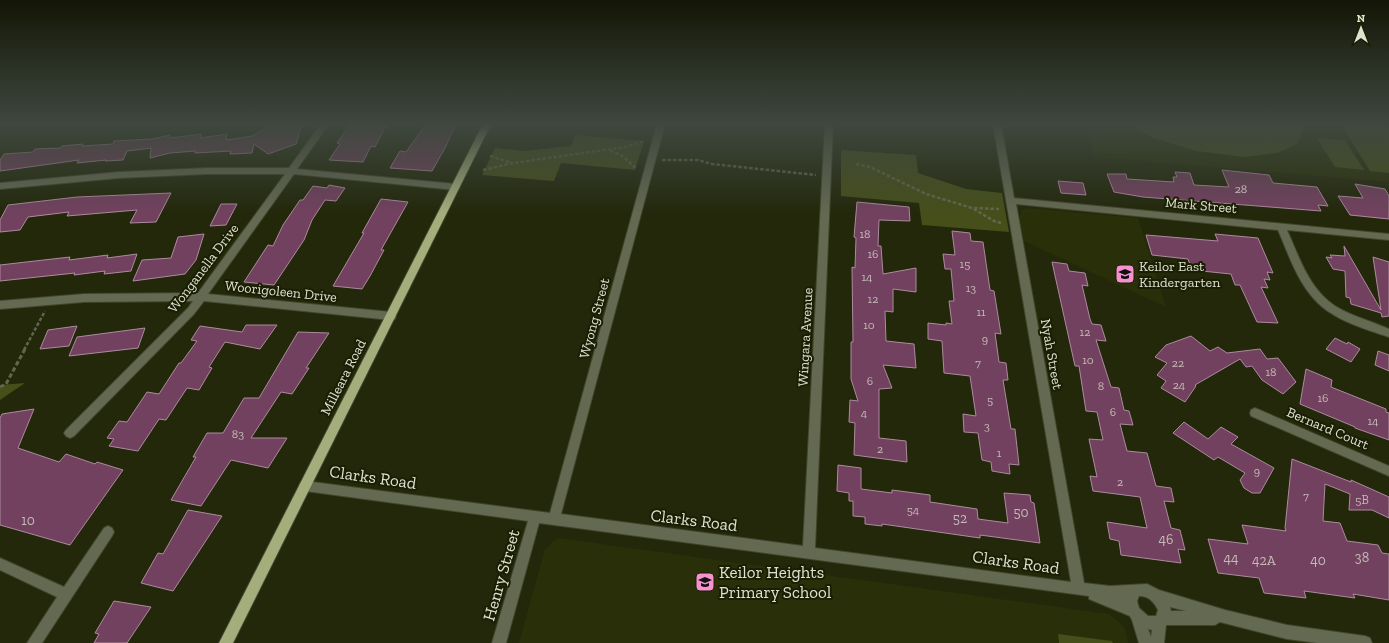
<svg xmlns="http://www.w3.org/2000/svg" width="1389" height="643" font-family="'Zilla Slab',serif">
<rect width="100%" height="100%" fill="#23280b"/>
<!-- built -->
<g fill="#292f09">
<polygon points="1085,124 1389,124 1389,182 1095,157"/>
<polygon points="1027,208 1138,218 1166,307 1024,241 1019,217 1022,210"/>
<polygon points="558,538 1109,614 1124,627 1128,643 519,643 545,549"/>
</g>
<!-- green -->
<g fill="#464e1a">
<polygon points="1129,124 1306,124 1297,144 1277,153 1244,157 1197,151 1153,138"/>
<polygon points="1341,124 1389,124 1389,173 1370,171"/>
<polygon points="575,135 644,141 635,170 561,163 554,181 482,175 495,148 524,151 571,146"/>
<polygon points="1317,138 1345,140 1364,170 1335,167"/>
<polygon points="841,150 916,155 918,173 966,189 1002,193 1009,232 922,225 919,203 841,196"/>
<polygon points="25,383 0,400 0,385"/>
<polygon points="1058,634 1112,641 1113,643 1059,643"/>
</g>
<!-- building -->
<g fill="#72415f" stroke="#ab8b9d">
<polygon points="273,124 302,124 296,144 268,154 254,144 252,153 230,154 231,151 195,153 195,151 170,153 150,158 151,148 127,151 123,160 105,161 106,160 77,163 79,160 0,171 0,160 4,154 33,152 35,149 61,148 62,146 83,144 82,146 113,144 114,141 152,139 170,135 170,138 201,134 200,138 227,134 226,140 252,136"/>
<polygon points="350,124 387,124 375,147 371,146 363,162 329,160 340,144 337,143"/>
<polygon points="426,124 456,124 445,148 432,171 390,168 400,151 406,152"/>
<polygon points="1222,170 1269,175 1273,183 1317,187 1328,206 1318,205 1321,211 1143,197 1114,192 1107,174 1126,174 1127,179 1174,182 1173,177 1177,177 1175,172 1190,173 1194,185 1229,187"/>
<polygon points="1058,181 1083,183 1086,195 1061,193"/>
<polygon points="1355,184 1385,189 1389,196 1389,219 1350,215 1338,196 1363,198"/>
<polygon points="329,185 345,188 336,201 325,200 312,220 304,240 274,285 244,282 268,245 273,246 283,225 300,200 303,200 313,186 327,188"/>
<polygon points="171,193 156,222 130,223 137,210 67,216 69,212 28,217 20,230 0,232 0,220 8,205 77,197"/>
<polygon points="381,199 408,202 381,250 384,250 370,276 362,289 333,286 364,233 362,233"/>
<polygon points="857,202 909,207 910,221 879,220 878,246 881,246 883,274 916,268 916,292 893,289 893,312 885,311 886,341 914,344 916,368 883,365 892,388 879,389 879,438 906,441 907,462 854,455 855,423 849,422 850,400 858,401 851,379 851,342 853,342 852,267 855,268 856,238 854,237"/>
<polygon points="221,204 237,204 226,225 210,226"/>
<polygon points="952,231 970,233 971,241 983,242 990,290 994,291 1001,334 995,333 999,362 1006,363 1008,380 1003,380 1011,429 1015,429 1019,465 1009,464 1010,474 992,471 991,462 982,460 978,433 964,432 963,414 976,416 970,376 944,373 942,341 928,339 928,323 946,325 946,323 952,324 949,301 954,301 951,269 945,269 943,254 955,255"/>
<polygon points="204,234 196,260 185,274 133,281 142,260 171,258 178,237"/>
<polygon points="1215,234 1258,238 1273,273 1267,272 1270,280 1264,279 1268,288 1261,287 1278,323 1257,322 1240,285 1235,285 1231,274 1192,270 1188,259 1152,255 1146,235 1218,241"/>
<polygon points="1344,246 1381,310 1373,257 1389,262 1389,316 1382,317 1381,313 1351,304 1350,298 1346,297 1345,271 1333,269 1326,257 1332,258 1330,255 1345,256"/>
<polygon points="137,254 131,271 104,274 105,271 74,275 75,273 0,281 0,265 70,257 69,260 108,255 107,258"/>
<polygon points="1052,262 1067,264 1069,271 1085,273 1088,286 1082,285 1090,319 1092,324 1101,325 1106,341 1096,340 1111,387 1119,388 1124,410 1129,411 1133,425 1120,424 1127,451 1147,453 1156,486 1171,488 1174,502 1164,501 1171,528 1180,530 1185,550 1178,549 1181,563 1121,555 1119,541 1110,539 1107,522 1147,528 1140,497 1093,491 1090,476 1097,477 1089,439 1103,440 1097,412 1086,411 1079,366 1075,366 1073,357"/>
<polygon points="246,325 277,325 260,349 225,342 209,367 212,368 199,390 187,388 166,420 159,419 138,451 109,446 114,439 107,438 119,421 127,422 147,392 159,394 179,363 181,363 197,341 191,340 200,326 242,332"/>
<polygon points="77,326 69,346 40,349 48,330"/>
<polygon points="145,328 138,348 69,356 77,337"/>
<polygon points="298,332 329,333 306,368 309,368 292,394 281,392 251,438 287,438 268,468 231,460 201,506 171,500 196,457 193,457 207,433 223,433 244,398 259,398"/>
<polygon points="1191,336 1210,351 1218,347 1227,353 1260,349 1267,359 1278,358 1296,382 1283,394 1262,380 1252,366 1246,367 1240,359 1195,385 1196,386 1185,402 1161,388 1166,381 1157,375 1167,363 1155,357 1166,345"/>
<polygon points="1335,338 1347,344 1348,342 1360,349 1351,362 1326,349"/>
<polygon points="1378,351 1389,355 1389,371 1375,365"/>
<polygon points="1306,369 1332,380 1331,387 1386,409 1386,412 1389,413 1389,440 1355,428 1355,427 1300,404"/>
<polygon points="34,409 18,448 59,462 66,454 95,464 97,462 123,470 70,545 0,525 0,418 2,414"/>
<polygon points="1184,422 1208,439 1221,427 1238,437 1231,444 1274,468 1260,493 1252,493 1244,488 1240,480 1245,473 1218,457 1214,460 1173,433"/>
<polygon points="1292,459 1351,482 1351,480 1389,497 1389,518 1372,510 1349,510 1350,494 1325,484 1323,521 1340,523 1347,541 1378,545 1382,553 1389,554 1389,600 1353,594 1355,598 1304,591 1306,598 1264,593 1259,578 1218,573 1208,539 1248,544 1242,525 1286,531 1285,528"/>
<polygon points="838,465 861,468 861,489 892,493 892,490 930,495 930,502 977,509 978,519 1008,523 1004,493 1030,495 1031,502 1034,503 1040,543 980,535 980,538 882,524 882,526 865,524 865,517 853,516 853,501 849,501 849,493 837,491"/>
<polygon points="188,510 222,516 173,591 141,583 158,553 163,554"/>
<polygon points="114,601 151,607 127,643 94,643 99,634 95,633"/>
</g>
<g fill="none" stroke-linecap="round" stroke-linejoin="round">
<!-- minor casing -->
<g stroke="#41462b" stroke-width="2">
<g id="minor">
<polygon points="321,124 329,124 297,169 456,184 460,187 456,190 294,174 208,294 391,312 395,313 396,316 395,319 391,320 204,301 194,314 74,436 70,438 66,436 64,433 66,430 188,308 193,301 84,302 0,309 0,301 84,294 198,293 285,174 207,174 119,178 0,189 0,183 119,172 207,168 289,168"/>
<path d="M657 124H665L561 514 803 546 825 124H833L815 548 1071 582 993 124H1001L1014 198 1389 234V240L1287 230C1299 257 1309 289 1335 306 1351 316 1371 321 1389 329V337C1365 329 1333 320 1315 300 1297 281 1288 253 1278 230L1016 204 1084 583 1110 586 1147 584 1159 590 1225 610 1287 625 1365 636 1370 638 1372 643H1318L1287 639 1220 622 1215 625H1166L1164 643H1139L1132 620 1130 616 1089 599V596L539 523 506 643H492L528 521 305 491 301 490 299 486 301 482 305 481 550 513ZM1139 596C1149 596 1154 602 1158 610L1156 616H1148L1139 608 1137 601ZM1170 607 1186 611H1171ZM1148 629 1152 630 1151 637Z"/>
<polygon points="1255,408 1389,466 1389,476 1251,416 1250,413 1251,410"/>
<polygon points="108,526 112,528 114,532 112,536 42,643 27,643 57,597 0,570 0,558 64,587 104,528"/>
</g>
</g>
<!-- major casing -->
<g stroke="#41462b" stroke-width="2">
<polygon id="major" points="483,124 491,124 233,643 219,643"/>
</g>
<!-- path-far1 -->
<g stroke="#61664d" stroke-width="2.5" stroke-dasharray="3.5 2" stroke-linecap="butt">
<polyline points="610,151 621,155 637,169"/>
<polyline points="490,156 512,163"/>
<polyline points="662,160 698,160 712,164 816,175"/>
<polyline points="856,164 870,167 926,194 972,208 994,221 1001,223"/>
<polyline points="483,170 513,163 625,147 645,141"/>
<polyline points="974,208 999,209"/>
<polyline points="24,350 45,311"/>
</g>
<!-- path -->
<polyline stroke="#61664d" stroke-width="3" stroke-dasharray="4.5 2.5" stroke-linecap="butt" points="0,387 6,384 25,349"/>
<!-- minor -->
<use href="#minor" fill="#646952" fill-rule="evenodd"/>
<!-- major -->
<use href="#major" fill="#a4ae7d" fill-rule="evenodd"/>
</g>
<!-- sky -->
<linearGradient id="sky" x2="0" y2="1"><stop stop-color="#131606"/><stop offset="0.58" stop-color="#3f483f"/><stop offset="1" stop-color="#3f483f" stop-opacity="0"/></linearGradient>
<rect width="1389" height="214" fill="url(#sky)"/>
<!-- icons -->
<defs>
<g id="school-square" transform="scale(1)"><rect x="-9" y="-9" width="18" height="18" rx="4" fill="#f690cf" stroke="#1a1e03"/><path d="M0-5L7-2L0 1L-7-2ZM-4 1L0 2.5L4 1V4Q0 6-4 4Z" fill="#111"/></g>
</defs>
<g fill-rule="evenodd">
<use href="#school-square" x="1125" y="274"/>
<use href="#school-square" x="705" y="582"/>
</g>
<g text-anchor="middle" stroke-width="4" stroke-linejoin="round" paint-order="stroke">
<!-- number labels -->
<g font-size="12" fill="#c3bab4">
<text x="1241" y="193">28</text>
<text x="865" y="238">18</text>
<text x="873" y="258">16</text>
<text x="965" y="268">15</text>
<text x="867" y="281">14</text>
<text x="971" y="292">13</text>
<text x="873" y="303">12</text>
<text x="981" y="316">11</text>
<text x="869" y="329">10</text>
<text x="1085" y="336">12</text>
<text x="985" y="343">9</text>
<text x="1088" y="364">10</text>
<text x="978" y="367">7</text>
<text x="1178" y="367">22</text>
<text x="1271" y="376">18</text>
<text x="870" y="385">6</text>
<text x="1179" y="389">24</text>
<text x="1101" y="390">8</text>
<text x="1323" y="402">16</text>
<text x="990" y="404">5</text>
<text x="1113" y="416">6</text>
<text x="864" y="417">4</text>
<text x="1373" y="425">14</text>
<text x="987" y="430">3</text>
<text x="238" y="438">83</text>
<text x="880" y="453">2</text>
<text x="999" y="457">1</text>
<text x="1257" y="475">9</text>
<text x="1120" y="486">2</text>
<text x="1306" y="500">7</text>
<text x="1362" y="504">5B</text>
<text x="913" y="514">54</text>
</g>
<!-- street labels -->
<g font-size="14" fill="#dee2d1" stroke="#1a1e03">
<text transform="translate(1201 205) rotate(5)" y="5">Mark Street</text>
<text transform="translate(203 268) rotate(-53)" y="5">Wonganella Drive</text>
<text transform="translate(281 291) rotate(6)" y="5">Woorigoleen Drive</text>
<text transform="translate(594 318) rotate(-75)" y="5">Wyong Street</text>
<text transform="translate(805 337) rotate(-87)" y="5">Wingara Avenue</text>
<text transform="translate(1052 354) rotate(80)" y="5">Nyah Street</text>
<text transform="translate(343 377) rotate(-63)" y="5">Milleara Road</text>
<text transform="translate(1328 428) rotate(23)" y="5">Bernard Court</text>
</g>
<!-- poi labels -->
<g font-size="14" fill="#dee2d1" stroke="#1a1e03" text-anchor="start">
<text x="1139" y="271">Keilor East<tspan x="1139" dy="16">Kindergarten</tspan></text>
</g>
<!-- near-number labels -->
<g font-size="14" fill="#c3bab4">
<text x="1021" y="517">50</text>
<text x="960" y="523">52</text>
<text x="28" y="525">10</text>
<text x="1166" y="544">46</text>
<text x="1362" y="562">38</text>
<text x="1231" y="563">44</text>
<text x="1264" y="565">42A</text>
<text x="1318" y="565">40</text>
</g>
<!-- near-street labels -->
<g font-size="17" fill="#dee2d1" stroke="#1a1e03">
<text transform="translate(373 477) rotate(8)" y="6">Clarks Road</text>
<text transform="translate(694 520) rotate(7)" y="6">Clarks Road</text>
<text transform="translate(1016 562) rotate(8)" y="6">Clarks Road</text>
<text transform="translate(501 575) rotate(-74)" y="6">Henry Street</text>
</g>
<!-- near-poi labels -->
<g font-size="17" fill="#dee2d1" stroke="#1a1e03" text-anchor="start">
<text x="719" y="578">Keilor Heights<tspan x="719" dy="20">Primary School</tspan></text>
</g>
</g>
<!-- north arrow -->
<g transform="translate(1361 28)" stroke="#1a1e03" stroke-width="3" paint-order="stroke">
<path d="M0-3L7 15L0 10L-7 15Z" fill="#dee2d1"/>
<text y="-6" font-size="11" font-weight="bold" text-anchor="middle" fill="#dee2d1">N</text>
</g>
</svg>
